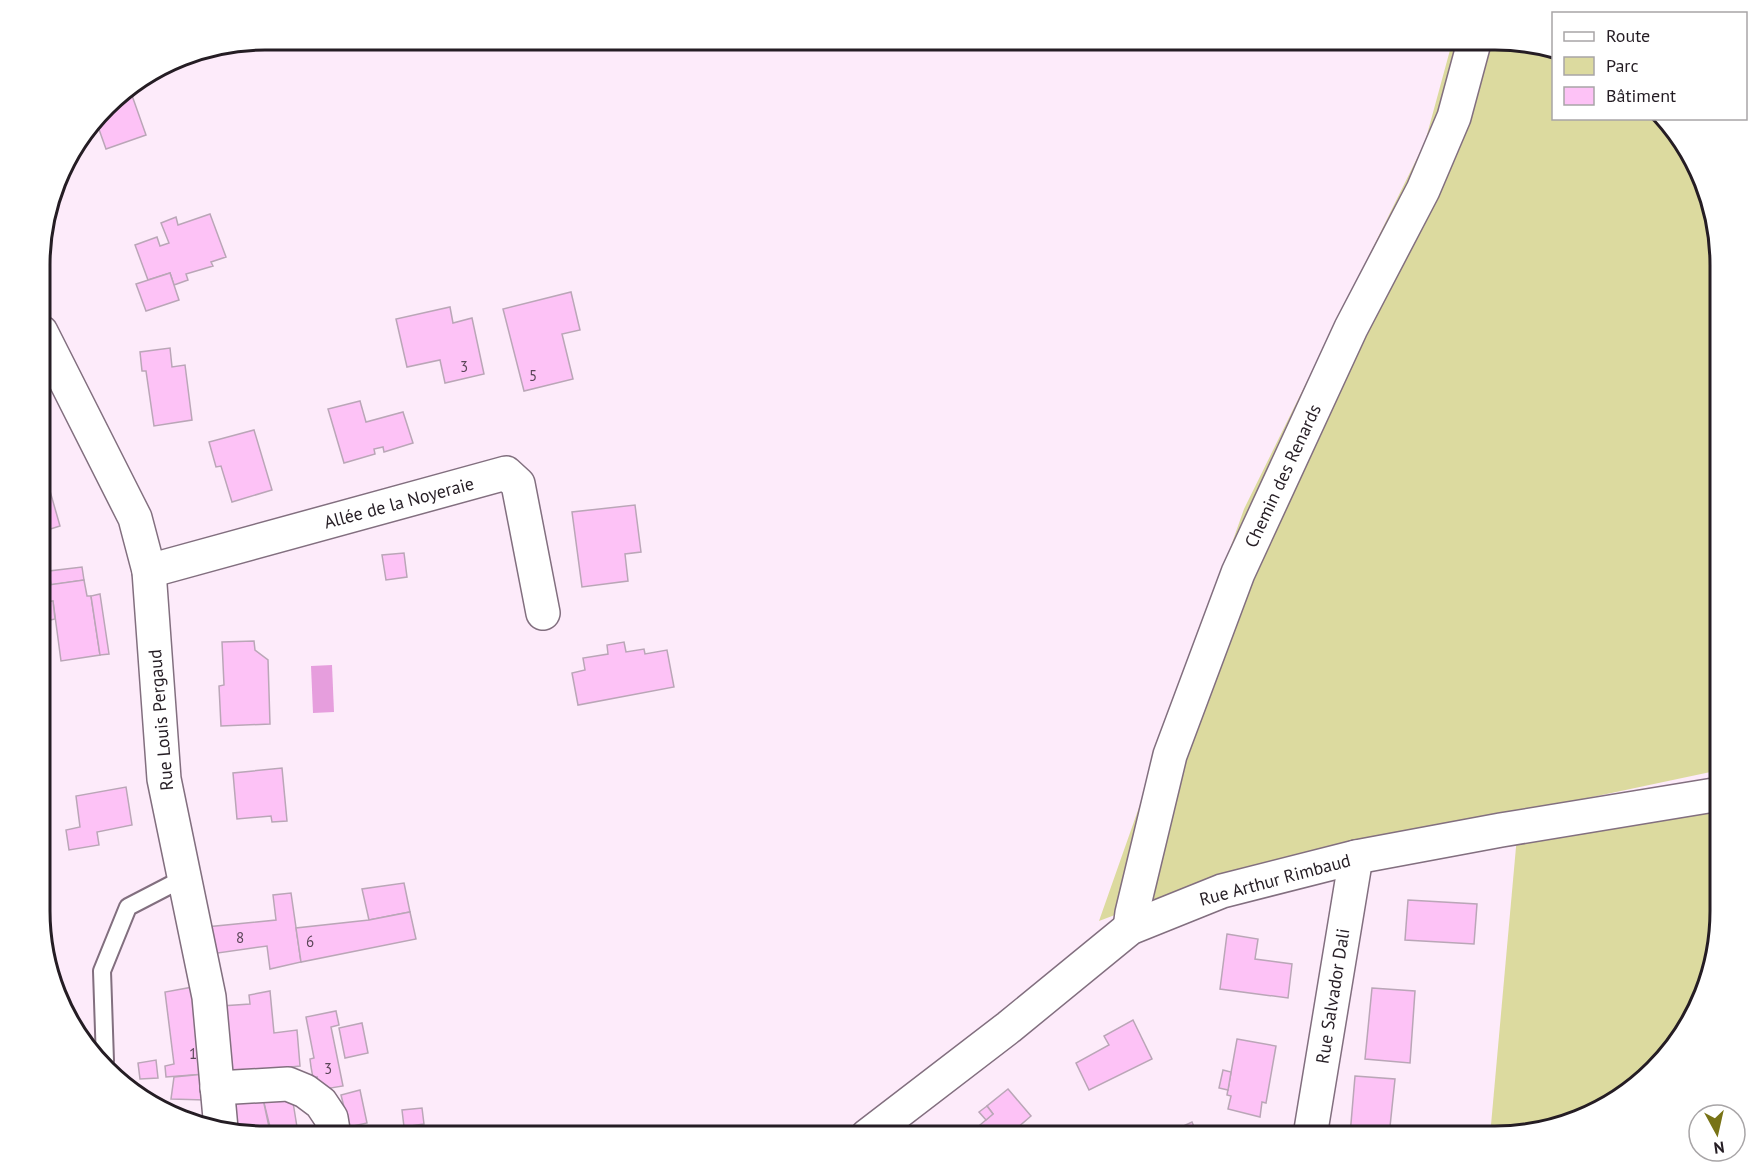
<svg xmlns="http://www.w3.org/2000/svg" width="1759" height="1175" font-family="'PT Sans',sans-serif">
<rect width="100%" height="100%" fill="#fdebfa"/>
<!-- green -->
<g fill="#dcda9f">
<polygon points="1453,39 1495,39 1553,49 1554,118 1659,119 1690,152 1720,250 1720,770 1215,877 1099,921 1244,509 1425,142"/>
<polygon points="1720,802 1720,925 1708,983 1682,1036 1607,1106 1509,1136 1490,1136 1517,836"/>
</g>
<!-- water -->
<polygon fill="#e69edd" points="332,665 334,712 313,713 311,666"/>
<!-- building -->
<g fill="#fdc2f6" stroke="#baa6b7" stroke-width="1.5">
<polygon points="129,87 146,135 106,149 96,121 116,95"/>
<polygon points="210,214 226,257 211,262 213,266 186,274 188,280 174,285 170,273 148,280 135,245 157,237 160,246 169,243 161,223 176,217 178,225"/>
<polygon points="170,273 179,300 146,311 136,284"/>
<polygon points="571,292 580,330 562,334 573,379 524,391 503,309"/>
<polygon points="450,307 453,323 472,318 484,374 445,383 440,360 407,367 396,319"/>
<polygon points="170,348 172,367 185,365 192,420 154,426 146,371 142,371 140,352"/>
<polygon points="360,401 366,422 403,412 413,443 384,452 383,447 374,449 375,454 344,463 328,409"/>
<polygon points="254,430 272,490 232,502 221,466 216,467 209,442"/>
<polygon points="48,484 60,526 41,532 41,486"/>
<polygon points="635,505 641,552 625,554 628,581 582,587 572,512"/>
<polygon points="404,553 407,577 386,580 382,555"/>
<polygon points="82,567 84,580 51,585 49,571"/>
<polygon points="84,580 87,596 91,596 100,655 61,661 53,601 41,603 41,586"/>
<polygon points="100,594 109,654 100,655 91,596"/>
<polygon points="53,601 55,619 46,621 42,602"/>
<polygon points="254,641 255,650 268,660 270,724 221,726 219,686 224,685 222,642"/>
<polygon points="624,642 626,652 644,649 645,654 667,650 674,687 578,705 572,673 585,670 583,658 608,654 607,645"/>
<polygon points="282,768 287,821 272,822 271,816 237,819 233,773"/>
<polygon points="126,787 132,825 97,832 99,845 69,850 66,830 80,827 76,796"/>
<polygon points="404,883 410,912 369,920 362,889"/>
<polygon points="291,893 301,962 270,969 267,946 211,954 206,927 276,920 273,895"/>
<polygon points="1408,900 1477,904 1474,944 1405,940"/>
<polygon points="410,912 416,939 301,962 296,928 369,920"/>
<polygon points="1227,934 1258,939 1255,959 1292,964 1288,998 1220,989"/>
<polygon points="193,987 205,1074 166,1077 165,1066 174,1064 165,992"/>
<polygon points="1372,988 1415,991 1410,1063 1365,1059"/>
<polygon points="270,991 274,1033 297,1030 300,1066 227,1074 221,1006 250,1004 249,995"/>
<polygon points="336,1011 339,1025 331,1027 343,1086 319,1090 317,1077 313,1078 311,1067 310,1059 314,1058 306,1017"/>
<polygon points="1133,1020 1152,1059 1089,1090 1076,1063 1109,1045 1104,1036"/>
<polygon points="362,1023 368,1053 345,1058 339,1028"/>
<polygon points="1237,1039 1276,1046 1266,1103 1262,1102 1260,1117 1228,1109 1231,1096 1227,1095"/>
<polygon points="156,1060 158,1078 140,1079 138,1063"/>
<polygon points="1223,1070 1231,1072 1228,1090 1219,1088"/>
<polygon points="205,1074 205,1100 171,1099 174,1077"/>
<polygon points="1355,1076 1395,1079 1389,1136 1350,1135"/>
<polygon points="1008,1089 1031,1116 1008,1136 967,1136 993,1114 987,1106"/>
<polygon points="360,1090 367,1123 349,1127 341,1095"/>
<polygon points="292,1096 297,1127 271,1131 263,1099"/>
<polygon points="230,1097 263,1099 271,1136 233,1131"/>
<polygon points="987,1106 993,1114 986,1120 979,1112"/>
<polygon points="422,1108 424,1124 404,1127 402,1110"/>
<polygon points="1192,1122 1198,1136 1162,1136"/>
<polygon points="291,1127 291,1136 271,1136 271,1131"/>
<polygon points="326,1127 327,1136 291,1136 291,1132"/>
<polygon points="379,1129 380,1136 350,1136 350,1133"/>
</g>
<g fill="none" stroke-linecap="round" stroke-linejoin="round">
<!-- service casing -->
<g stroke="#826f7f" stroke-width="20">
<polyline id="service" points="105,1061 102,971 128,907 184,878"/>
</g>
<!-- minor casing -->
<g stroke="#826f7f" stroke-width="36">
<g id="minor">
<polyline points="41,332 135,518 149,571 164,779 209,997 221,1129"/>
<polyline points="149,571 506,473 518,484 543,613"/>
<polyline points="1130,928 1132,913 1170,755 1238,573 1351,328 1423,190 1454,117 1475,39"/>
<polyline points="217,1088 288,1084 305,1091 321,1103 331,1118 334,1136"/>
<polyline points="867,1136 1009,1027 1130,928 1222,891 1356,857 1501,830 1720,794"/>
<polyline points="1310,1136 1356,857"/>
</g>
</g>
<!-- service -->
<use href="#service" stroke="#fff" stroke-width="16"/>
<!-- minor -->
<use href="#minor" stroke="#fff" stroke-width="33"/>
</g>
<g text-anchor="middle" stroke-width="4.5" stroke-linejoin="round" paint-order="stroke">
<!-- number labels -->
<g font-size="15" fill="#5b4658">
<text x="464" y="372">3</text>
<text x="533" y="381">5</text>
<text x="240" y="943">8</text>
<text x="310" y="947">6</text>
<text x="193" y="1059">1</text>
<text x="328" y="1074">3</text>
</g>
<!-- street labels -->
<g font-size="18" fill="#251d24" stroke="#fff">
<text transform="translate(1283 476) rotate(-65)" y="6">Chemin des Renards</text>
<text transform="translate(399 503) rotate(-15)" y="6">Allée de la Noyeraie</text>
<text transform="translate(161 720) rotate(-95)" y="6">Rue Louis Pergaud</text>
<text transform="translate(1275 880) rotate(-15)" y="6">Rue Arthur Rimbaud</text>
<text transform="translate(1333 996) rotate(-81)" y="6">Rue Salvador Dali</text>
</g>
</g>
<!-- crop -->
<path d="M0 0H1759V1175H0ZM265 50H1495A215 215 0 0 1 1710 265V911A215 215 0 0 1 1495 1126H265A215 215 0 0 1 50 911V265A215 215 0 0 1 265 50Z" fill="#fff" fill-rule="evenodd"/>
<path fill="none" stroke="#251d24" stroke-width="3" d="M265 50H1495A215 215 0 0 1 1710 265V911A215 215 0 0 1 1495 1126H265A215 215 0 0 1 50 911V265A215 215 0 0 1 265 50Z"/>
<!-- legend -->
<rect x="1552" y="12" width="195" height="108" fill="#ffffff" stroke="#a8a5a7" stroke-width="1.5"/>
<rect x="1564" y="32" width="30" height="9" fill="#ffffff" stroke="#a8a5a7" stroke-width="1.5"/>
<text x="1606" y="42" font-size="18" fill="#251d24">Route</text>
<rect x="1564" y="57" width="30" height="18" fill="#dcda9f" stroke="#a8a5a7" stroke-width="1.5"/>
<text x="1606" y="72" font-size="18" fill="#251d24">Parc</text>
<rect x="1564" y="87" width="30" height="18" fill="#fdc2f6" stroke="#a8a5a7" stroke-width="1.5"/>
<text x="1606" y="102" font-size="18" fill="#251d24">Bâtiment</text>
<!-- north arrow -->
<g transform="translate(1717 1133) rotate(172)"><circle r="28" fill="#ffffff" stroke="#a8a5a7" stroke-width="1.5"/>
<path d="M0-4.5L10 22L0 15L-10 22Z" fill="#787316"/>
<text y="-9" font-size="16" font-weight="bold" text-anchor="middle" fill="#251d24">N</text>
</g>
</svg>
